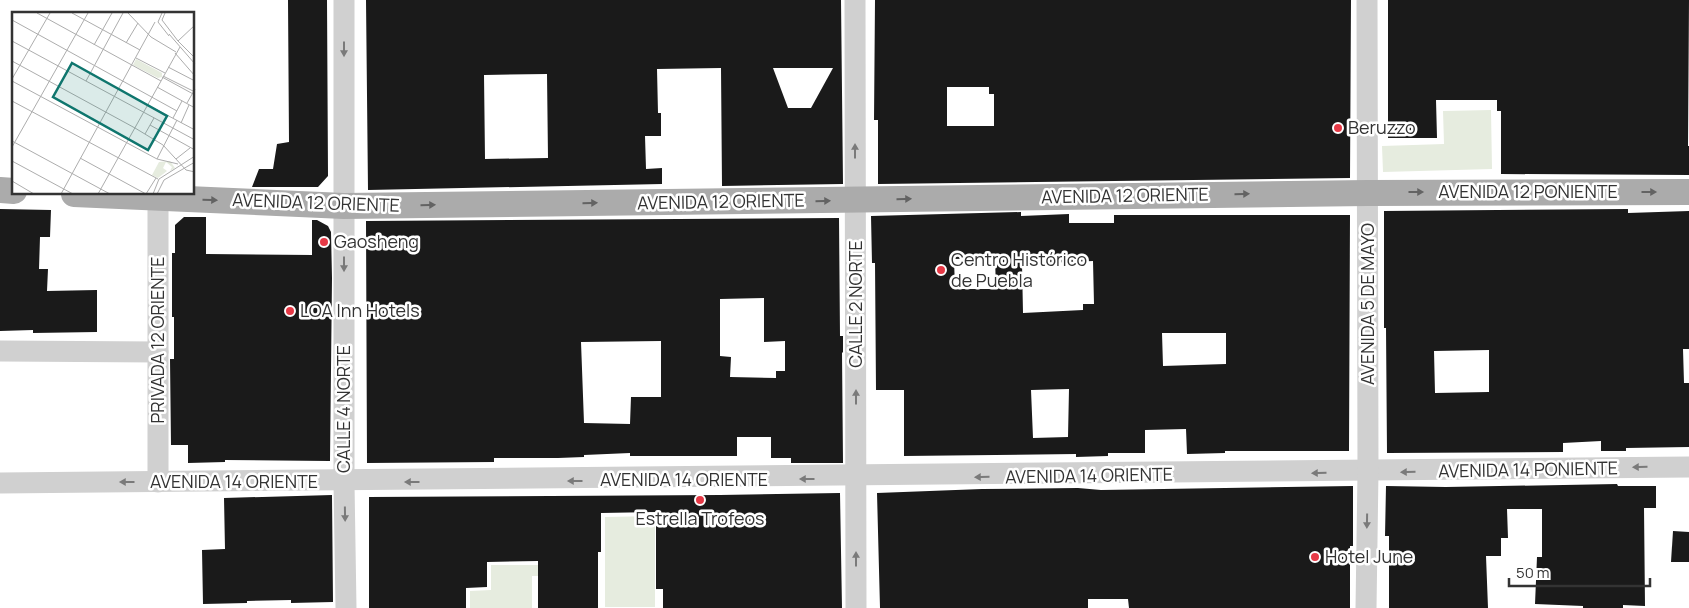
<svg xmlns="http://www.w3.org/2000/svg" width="1689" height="608" font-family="Manrope,sans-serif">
<rect width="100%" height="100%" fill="#fff"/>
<!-- green -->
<g fill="#e6ecdf">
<polygon points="1491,110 1492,169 1383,172 1382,146 1444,144 1443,111"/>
<polygon points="655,516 655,607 605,607 605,517"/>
<polygon points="491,565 545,565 553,576 532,576 532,608 470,608 470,591 491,590"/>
</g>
<!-- building -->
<g fill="#1a1a1a" fill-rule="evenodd">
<polygon points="288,0 327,0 328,176 318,187 252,187 259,169 273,169 277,144 289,142"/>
<path d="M366 0H841L843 184 722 186 721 68 657 69 658 113H661V136H645L646 169 662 168V184L368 190ZM773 68H833L811 108H788ZM547 74 548 158 485 159 484 75Z"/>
<path d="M875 0H1351L1350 178 878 184V120H874ZM947 87H989V94H994V126H947Z"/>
<polygon points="1388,0 1689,0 1688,146 1689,146 1689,175 1501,174 1501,111 1497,111 1497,100 1436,100 1437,138 1388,138"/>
<polygon points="0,209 51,210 50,237 40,237 39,269 48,269 47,291 97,290 97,332 33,333 33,330 0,331"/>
<path d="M1628 209V213L1689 211V349H1683L1684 383H1689V447L1626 448V451H1601V441L1563 443V452L1387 453 1386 328H1384V211ZM1489 350V392L1435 393 1434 351Z"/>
<path d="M1021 212V216L1069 214V223H1114V215H1350L1349 451H1225V453L1187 454 1186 429 1145 430V453H1108V456L1076 457V454L904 456V390H876L875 263H872L871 216ZM995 258 996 289H955L954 259ZM1093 261 1094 304H1083V310L1023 313 1022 264ZM1162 333H1226V364L1163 366ZM1069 389 1068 437 1033 438 1031 390Z"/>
<polygon points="184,217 206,217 206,254 312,255 312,220 317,220 328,226 331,232 332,278 330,461 225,460 225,462 188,463 188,445 171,445 170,359 174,359 174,317 172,317 172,253 175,253 175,225"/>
<path d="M839 218 840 336H843V352L842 353 843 463H791V458H771V437H737V456H630V453L584 455V457L558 458H494V462L367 463 366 221ZM764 298V342L785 341V371H776V378L730 377 731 357 720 356V299ZM661 341V397H631L630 424 584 423 581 342Z"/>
<polygon points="1617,484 1618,486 1656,486 1656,508 1644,508 1645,606 1623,605 1623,608 1583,608 1583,606 1535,604 1537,557 1542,557 1542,509 1507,509 1508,538 1501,538 1501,556 1486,556 1488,608 1389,608 1389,536 1385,536 1386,486 1446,487"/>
<polygon points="1353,486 1353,546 1350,546 1350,608 1129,608 1128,599 1088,599 1088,608 880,608 877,493 982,489 1078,488 1101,490"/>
<polygon points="840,493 842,608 663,608 663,589 656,589 656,512 601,513 601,552 598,552 598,608 538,608 538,561 487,562 487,587 466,588 466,608 369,608 369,497 720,495"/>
<polygon points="332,495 333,602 291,603 291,600 247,601 247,603 203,604 202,550 225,549 224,498"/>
<polygon points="1673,531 1689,532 1689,562 1671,562"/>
</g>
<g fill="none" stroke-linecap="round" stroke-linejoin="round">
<!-- minor -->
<g stroke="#d0d0d0" stroke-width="21">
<polyline points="344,0 344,483 346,608"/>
<polyline points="855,0 856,608"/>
<polyline points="0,351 158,352"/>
<polyline points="158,482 158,198"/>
<path d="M0 483C563 481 1126 477 1689 467"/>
<polyline points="1366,608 1368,472 1367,0"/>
</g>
<!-- major -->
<g stroke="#ababab" stroke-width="26">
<polyline points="0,190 14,191"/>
<polyline points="74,194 344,206 1368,193 1689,192"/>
</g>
</g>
<!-- one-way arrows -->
<defs><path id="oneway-solid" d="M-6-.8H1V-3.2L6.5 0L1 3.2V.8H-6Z" transform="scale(1.25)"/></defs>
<g fill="#7a7a7a">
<use href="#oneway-solid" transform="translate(344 49) rotate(90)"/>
<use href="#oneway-solid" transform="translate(855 151) rotate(-90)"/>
<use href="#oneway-solid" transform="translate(344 264) rotate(90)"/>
<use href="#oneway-solid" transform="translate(856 397) rotate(-90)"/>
<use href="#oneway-solid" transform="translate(1640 467) rotate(179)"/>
<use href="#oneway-solid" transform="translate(1408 472) rotate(179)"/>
<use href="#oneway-solid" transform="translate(1319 473) rotate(179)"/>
<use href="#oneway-solid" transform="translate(982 477) rotate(179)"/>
<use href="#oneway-solid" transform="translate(807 479) rotate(180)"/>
<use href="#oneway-solid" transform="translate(575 481) rotate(180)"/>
<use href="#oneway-solid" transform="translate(127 482) rotate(180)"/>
<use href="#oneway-solid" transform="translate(412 482) rotate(180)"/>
<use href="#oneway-solid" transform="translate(345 514) rotate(89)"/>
<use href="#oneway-solid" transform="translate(1367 521) rotate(91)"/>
<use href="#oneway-solid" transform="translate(856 559) rotate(-90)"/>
</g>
<g fill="#636363">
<use href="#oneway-solid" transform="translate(1416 192)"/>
<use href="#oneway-solid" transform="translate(1649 192)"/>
<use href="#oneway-solid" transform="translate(1242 194) rotate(-1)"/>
<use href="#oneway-solid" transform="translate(904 199) rotate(-1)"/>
<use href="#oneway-solid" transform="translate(210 200) rotate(2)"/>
<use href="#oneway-solid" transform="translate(823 201) rotate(-1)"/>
<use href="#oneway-solid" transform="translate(590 203) rotate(-1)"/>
<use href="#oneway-solid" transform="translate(428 205) rotate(-1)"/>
</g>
<!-- markers -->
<g fill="#e63946" stroke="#fff" stroke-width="2">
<circle cx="1338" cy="128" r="5"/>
<circle cx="324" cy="242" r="5"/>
<circle cx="941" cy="270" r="5"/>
<circle cx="290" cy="311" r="5"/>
<circle cx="700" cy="500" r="5"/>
<circle cx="1315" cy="557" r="5"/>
</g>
<g text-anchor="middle" stroke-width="5" stroke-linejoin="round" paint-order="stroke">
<!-- poi labels -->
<g font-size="18" fill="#333" stroke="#fff" text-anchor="start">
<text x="1348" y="134">Beruzzo</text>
<text x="334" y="248">Gaosheng</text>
<text x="951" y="266">Centro Histórico<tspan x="951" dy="21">de Puebla</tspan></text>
<text x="300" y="317">LOA Inn Hotels</text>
<text x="700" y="525" text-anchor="middle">Estrella Trofeos</text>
<text x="1325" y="563">Hotel June</text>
</g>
<!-- street labels -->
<g font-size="18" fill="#333" stroke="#fff">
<text x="1528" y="198">AVENIDA 12 PONIENTE</text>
<text transform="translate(1125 196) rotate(-1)" y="6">AVENIDA 12 ORIENTE</text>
<text transform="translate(721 202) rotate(-1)" y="6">AVENIDA 12 ORIENTE</text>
<text transform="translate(316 203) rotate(2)" y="6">AVENIDA 12 ORIENTE</text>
<text transform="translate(856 304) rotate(-90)" y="6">CALLE 2 NORTE</text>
<text transform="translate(1368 304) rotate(-90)" y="6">AVENIDA 5 DE MAYO</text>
<text transform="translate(158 340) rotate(-90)" y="6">PRIVADA 12 ORIENTE</text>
<text transform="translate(344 409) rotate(-90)" y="6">CALLE 4 NORTE</text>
<text transform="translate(1528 470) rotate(-1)" y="6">AVENIDA 14 PONIENTE</text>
<text transform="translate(1089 476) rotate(-1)" y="6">AVENIDA 14 ORIENTE</text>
<text x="684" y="486">AVENIDA 14 ORIENTE</text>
<text x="234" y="488">AVENIDA 14 ORIENTE</text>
</g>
</g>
<!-- overview -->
<g transform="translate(12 12)">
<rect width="182" height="182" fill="#fff"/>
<path d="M124 47 150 61V65L146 66 121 53ZM158 149 163 156 158 159 160 155 154 150 151 156 155 159 146 166 140 163 147 150Z" fill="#e6ecdf"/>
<path fill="none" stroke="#adadad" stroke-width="1" d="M25 1 149 69M60 1 128 38M116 1 139 25 164 40M150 1 146 10 157 24M153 1 150 8 166 29M0 8 165 99M157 22 183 52M165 28 183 46M0 29 183 128M166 29 183 13M114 31 126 11M82 33 100 1M163 41 183 64M124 46 153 61M0 49 123 116 151 133 174 158 183 160M156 55 183 69M151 64 183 80M150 65 183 83M0 67 38 1M0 69 145 147 166 152M74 69 111 1M145 75 183 96M0 89 146 167M175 91 183 77M136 93 183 118M161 106 170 89M169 111 177 93M138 113 183 138M133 122 142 106M0 129 98 182M0 135 76 1M68 146 134 182 144 166M145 147 165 108M164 147 178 136M0 149 61 182M0 169 22 182M49 182 143 10M86 182 168 35M141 182 147 167 183 144M145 182 152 168 183 150"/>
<path fill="#0f766e" fill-opacity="0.15" stroke="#0f766e" stroke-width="2.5" d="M60 51 155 104 136 138 41 85Z"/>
<rect width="182" height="182" fill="none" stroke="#333" stroke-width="2.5"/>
</g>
<!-- scale -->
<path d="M1509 578v8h141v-8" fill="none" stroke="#333333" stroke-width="2.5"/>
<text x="1516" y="578" font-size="15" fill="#333333" stroke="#ffffff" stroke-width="4" paint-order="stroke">50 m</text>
</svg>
